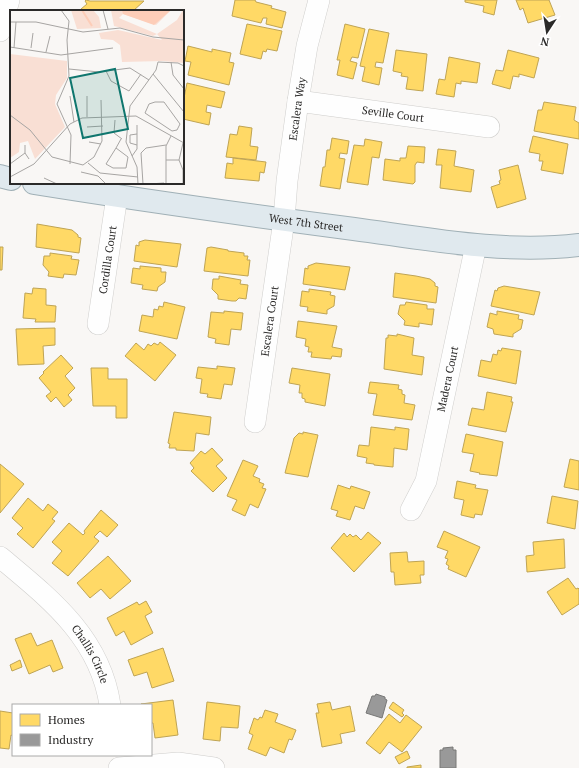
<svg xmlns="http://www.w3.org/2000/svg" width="579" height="768" font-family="'PT Serif',serif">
<rect width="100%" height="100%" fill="#f9f7f5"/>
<!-- homes -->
<g fill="#ffd966" stroke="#bfa454">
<polygon points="86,0 90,1 144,1 133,11 83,11 81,9 87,4 85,1"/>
<polygon points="235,0 255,0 256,2 272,6 271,8 286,12 282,28 266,24 267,18 263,18 261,23 232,16"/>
<polygon points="465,0 497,0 494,15 483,12 484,6 465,2"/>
<polygon points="516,0 549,0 555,15 528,23 523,8 520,10"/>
<polygon points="247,24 282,31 277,51 267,49 266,52 263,51 261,59 240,54"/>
<polygon points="345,24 365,29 358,58 352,57 350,61 357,63 353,79 337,75 340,60 337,60"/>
<polygon points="369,29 389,33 383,63 376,62 375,67 382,68 379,85 362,81 365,67 360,66"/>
<polygon points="188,46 212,52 212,49 231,53 229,62 234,63 229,85 188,75 191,62 185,61"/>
<polygon points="396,50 427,54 423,91 406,89 408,77 401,76 402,73 393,71"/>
<polygon points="508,50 539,58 534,78 519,74 519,77 513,76 510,89 492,84 496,70 503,71"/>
<polygon points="449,57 480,63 477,83 461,81 461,84 456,83 454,97 436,94 439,79 445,80"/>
<polygon points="187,83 225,92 221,108 207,105 206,112 211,113 209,125 183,119 183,103"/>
<polygon points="544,102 576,107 574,120 579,123 579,139 534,131 538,110 542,110"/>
<polygon points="239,126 252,128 250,146 258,147 256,160 226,157 230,134 237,135"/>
<polygon points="533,136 568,144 563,174 541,170 543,161 539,161 540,154 529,152"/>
<polygon points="332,138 349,141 347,154 340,153 339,158 345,159 340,189 320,186 323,167 325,167 327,150 330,150"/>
<polygon points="365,139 382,142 379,158 372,157 368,185 347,182 354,145 364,146"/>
<polygon points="408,146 425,147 424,163 417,162 415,165 415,182 413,184 383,180 385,159 400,161 400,158 406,158"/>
<polygon points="438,149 456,151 454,166 474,170 471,192 440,188 442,165 436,165"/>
<polygon points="233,158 266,162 264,173 260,172 259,181 225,178 227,163 233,164"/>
<polygon points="518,165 526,199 497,208 491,187 500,184 499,181 501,180 499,170"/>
<polygon points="37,224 72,230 78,235 78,237 81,238 79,253 36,247"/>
<polygon points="145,240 181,244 177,267 134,261 136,245 139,246 139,242"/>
<polygon points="0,247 3,247 2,270 0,270"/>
<polygon points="211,247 228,250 228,251 244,253 244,256 248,256 247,260 250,260 248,276 204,271 207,248"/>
<polygon points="50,253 72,256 71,259 79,260 76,275 64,274 63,278 48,276 49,272 43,265 44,256 50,256"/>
<polygon points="316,263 350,267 345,290 303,284 305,268 308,269 308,266"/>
<polygon points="140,266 161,268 161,272 166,272 165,282 158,287 157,291 142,289 143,285 131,283 133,268 140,269"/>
<polygon points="395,273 416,276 430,279 435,283 435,286 438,287 436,303 393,297"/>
<polygon points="219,276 241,280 240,284 248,285 246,299 239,298 236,301 232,301 218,299 218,295 212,289 213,279 219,279"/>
<polygon points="504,286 540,292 534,315 491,306 495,290 497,291 498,288"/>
<polygon points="33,288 46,289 46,305 56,306 55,322 35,322 36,319 23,318 25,293 32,294"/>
<polygon points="309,289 331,292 330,295 335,296 334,306 327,310 327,314 307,311 308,307 300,306 302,291 309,292"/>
<polygon points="164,302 185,307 177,339 139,331 142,315 153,317 154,309 158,310 159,306 163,307"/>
<polygon points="406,302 427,305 427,309 434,309 432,325 419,323 419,327 404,325 405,321 398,314 400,305 405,305"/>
<polygon points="224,311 243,313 241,330 231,329 229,345 215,343 216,339 208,337 211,312 224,313"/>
<polygon points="497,311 519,315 518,319 523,320 521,329 513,334 513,337 494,334 493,329 487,327 490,313 497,315"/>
<polygon points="298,321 337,326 332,347 342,349 341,357 332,356 331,359 311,357 312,352 308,352 309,347 305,346 306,339 296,337"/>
<polygon points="55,328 55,345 43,346 44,364 18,365 16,329"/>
<polygon points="397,334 414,338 412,355 424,357 422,375 384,369 386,338 388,338 388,335 397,336"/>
<polygon points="160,342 176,355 155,381 125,356 136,343 144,350 148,344 151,346 154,343 158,345"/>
<polygon points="502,348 521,351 516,384 478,376 481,360 491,362 493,354 497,355 498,350 501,351"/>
<polygon points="61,355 73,368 65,376 75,388 68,395 72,400 64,407 56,397 51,402 46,396 51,392 39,378 44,373 43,372"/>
<polygon points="217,366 235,368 232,385 224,384 221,399 207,397 208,394 200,393 202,379 196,378 198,367 217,369"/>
<polygon points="91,368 108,368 108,379 127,379 127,418 116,418 116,406 93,406"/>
<polygon points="292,368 330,374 325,406 305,402 305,399 302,398 302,393 299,393 300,385 289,383"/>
<polygon points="370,382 399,385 398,389 402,390 402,394 405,395 404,403 415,405 412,420 373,415 377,394 368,393"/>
<polygon points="487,392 512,397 511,402 513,402 506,432 468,425 472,408 484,410"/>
<polygon points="174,412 211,417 209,435 196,433 194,451 176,450 176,448 169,448 170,444 168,443"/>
<polygon points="371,427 395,430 395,427 409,429 407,450 394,448 393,467 374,465 374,464 366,463 367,458 357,456 359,445 369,446"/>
<polygon points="303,432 318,435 308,477 285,473 294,438 299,433 303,434"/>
<polygon points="466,434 503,442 497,476 479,474 480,473 470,471 474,454 462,452"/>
<polygon points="212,448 223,460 216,466 227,478 213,492 191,471 194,468 190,463 201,451 205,454"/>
<polygon points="570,459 579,461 579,490 564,487"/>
<polygon points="243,460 258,466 253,476 260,479 259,482 264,484 262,488 266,489 258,508 250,504 245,516 232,510 237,500 227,496"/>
<polygon points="0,464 24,484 0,513"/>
<polygon points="457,481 476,485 475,488 488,490 482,515 475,514 474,518 461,515 464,500 454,498"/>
<polygon points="338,485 350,489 351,486 370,492 364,509 355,506 350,520 336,516 338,511 331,509"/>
<polygon points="552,496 578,501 575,529 547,523"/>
<polygon points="28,498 43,511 48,504 58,512 52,519 55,521 33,548 17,534 23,528 12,518"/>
<polygon points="101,510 118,525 107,537 100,531 94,537 99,541 68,576 52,563 62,551 52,542 69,523 83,535 85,533 84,531"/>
<polygon points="444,531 480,547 466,577 448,569 449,566 446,564 448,559 445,558 448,551 437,547"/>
<polygon points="368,532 381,543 354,572 331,548 344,533 347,537 350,534 353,537 356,535 361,540"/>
<polygon points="564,539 565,568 527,572 526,556 534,555 533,542"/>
<polygon points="407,552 408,562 424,561 424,575 420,575 421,583 395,585 394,572 391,572 390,553"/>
<polygon points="108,556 131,581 110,599 101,589 90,598 77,583"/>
<polygon points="568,578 576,589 578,588 579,589 579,604 562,615 547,592"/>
<polygon points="146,601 152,612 145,616 153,633 131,645 124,631 116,636 107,618 137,602 139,605"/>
<polygon points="31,633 37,646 52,640 63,668 53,672 50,665 29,674 15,639"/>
<polygon points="163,648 174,681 152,688 147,672 134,676 128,660"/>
<polygon points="20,660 22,667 12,671 10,665"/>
<polygon points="173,700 178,735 155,738 153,723 151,723 151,705 141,704"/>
<polygon points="207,702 240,706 238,728 221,727 220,741 203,739"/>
<polygon points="330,702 332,710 350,706 355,731 340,734 342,743 322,747 316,713 319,713 317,704"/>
<polygon points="393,702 404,710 402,713 404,715 402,717 389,708"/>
<polygon points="265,710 278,714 275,722 296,730 292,740 289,739 284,753 270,747 266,756 248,749 253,735 249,733 254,718 258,720 260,717 262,718"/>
<polygon points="0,711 13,713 13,736 11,735 9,749 0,748"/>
<polygon points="389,714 400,723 406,715 422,727 402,752 389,742 380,754 366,743"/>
<polygon points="407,751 410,758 399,764 395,757"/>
<polygon points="421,765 421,768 407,768 407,767"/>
</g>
<!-- industry -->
<g fill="#999" stroke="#787877">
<polygon points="376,694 385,697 385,699 387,700 382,718 366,713 372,696 375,696"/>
<polygon points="453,747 453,750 456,750 456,768 440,768 440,750 443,750 443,748"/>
</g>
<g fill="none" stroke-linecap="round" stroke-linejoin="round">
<!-- minor casing -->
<g stroke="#cfcecc" stroke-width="22">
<g id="minor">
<polyline points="0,31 9,0"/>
<path id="s1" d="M298 101 489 127"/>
<path id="s2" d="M98 324 117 196"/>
<path id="s3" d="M255 422 284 220 287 181 298 101 307 46 319 0"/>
<path id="s4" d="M411 510 426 481 476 245"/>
<path id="s5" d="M0 557C49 598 100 637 110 705"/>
<polyline points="119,768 178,763 214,768"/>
</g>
</g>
<!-- major casing -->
<g stroke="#a0b0b6" stroke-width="24">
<g id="major">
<polyline points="0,176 11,179"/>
<path id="s6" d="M34 183C140 200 247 215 354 229 428 239 504 254 579 245"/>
</g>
</g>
<!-- minor -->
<use href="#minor" stroke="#fefefe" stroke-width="21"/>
<!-- major -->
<use href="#major" stroke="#e0e9ee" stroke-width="22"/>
</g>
<g text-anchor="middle" stroke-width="4" stroke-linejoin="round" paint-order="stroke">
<!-- street labels -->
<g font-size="11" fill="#2b2a29" stroke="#fff">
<text dy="4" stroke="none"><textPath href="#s3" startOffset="316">Escalera Way</textPath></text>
<text dy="4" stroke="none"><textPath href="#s1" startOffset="96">Seville Court</textPath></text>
<text dy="4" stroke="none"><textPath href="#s6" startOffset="275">West 7th Street</textPath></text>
<text dy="4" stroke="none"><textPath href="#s2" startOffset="65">Cordilla Court</textPath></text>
<text dy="4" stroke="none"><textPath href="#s3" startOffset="102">Escalera Court</textPath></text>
<text dy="4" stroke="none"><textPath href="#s4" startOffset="137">Madera Court</textPath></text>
<text dy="4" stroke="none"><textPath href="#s5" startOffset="134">Challis Circle</textPath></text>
</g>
</g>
<!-- overview -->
<g transform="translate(10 10)">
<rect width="174" height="174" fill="#f9f7f5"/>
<path d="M61 0H83L89 7 91 18 67 19ZM101 0H161L146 15 113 4 109 8 147 24 143 26 104 16ZM173 0 174 53 153 51 112 52 110 35 103 30 91 29 89 23 108 20 152 30 147 24 167 10ZM0 44 57 51V68L46 85 45 94 55 117 25 149 18 131 10 133 9 142 0 148Z" fill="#f9dfd4"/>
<path d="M112 0H161L144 15 113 4Z" fill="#fdcdb8"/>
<path fill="none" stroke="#fdcdb8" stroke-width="2" d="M72 0 82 16"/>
<path fill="none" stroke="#a7a5a3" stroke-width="1" d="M51 0 59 11 57 30 59 66 47 94 61 125 60 154M93 0 98 19M0 12H26L73 22 110 18 143 27 174 30M0 37 51 45 103 38M4 38 6 12M21 38 23 23M36 42 40 26M161 52 163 65 174 79M59 59 89 62 120 58 139 70M96 61 101 71 119 81 131 64M143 64 174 102M60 86 64 112M145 92H154L170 114 167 120 162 121 135 103 139 94ZM0 105 20 120 42 147 73 155 84 147 92 131 91 90M77 107V86M105 110 104 123 112 129M77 117 93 116M127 124 120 125V133L127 135M79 132 91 134M15 135V143L19 149M106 138 96 154 103 158H116L118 147 106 138 111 129M122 146 127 139V115M156 150H169M78 153 90 163 128 167M0 154 15 143M71 162 88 166 96 174M0 167 24 154 60 114 72 108 126 106 174 133M34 168 47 174M128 174 127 157 116 132 120 96 146 60 148 52 168 53 174 56M133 174 131 143 136 138 156 135M139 174 154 173M156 174V136L161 126M173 174V160L169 150 173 133"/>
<path fill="#0f766e" fill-opacity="0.15" stroke="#0f766e" stroke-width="2" d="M105 59 118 119 73 128 60 68Z"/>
<rect width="174" height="174" fill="none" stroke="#2b2a29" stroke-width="2"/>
</g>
<!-- legend -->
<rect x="12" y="704" width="140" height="52" fill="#ffffff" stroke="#aaaaa9"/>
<rect x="20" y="714" width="20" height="12" fill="#ffd966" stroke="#aaaaa9"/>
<text x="48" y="724" font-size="12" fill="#2b2a29">Homes</text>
<rect x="20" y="734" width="20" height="12" fill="#999999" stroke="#aaaaa9"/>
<text x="48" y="744" font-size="12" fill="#2b2a29">Industry</text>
<!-- north arrow -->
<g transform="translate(547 32) rotate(192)" stroke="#ffffff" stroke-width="3" paint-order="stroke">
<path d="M0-3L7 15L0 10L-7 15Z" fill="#2b2a29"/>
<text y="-6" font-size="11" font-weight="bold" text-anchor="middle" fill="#2b2a29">N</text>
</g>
</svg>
